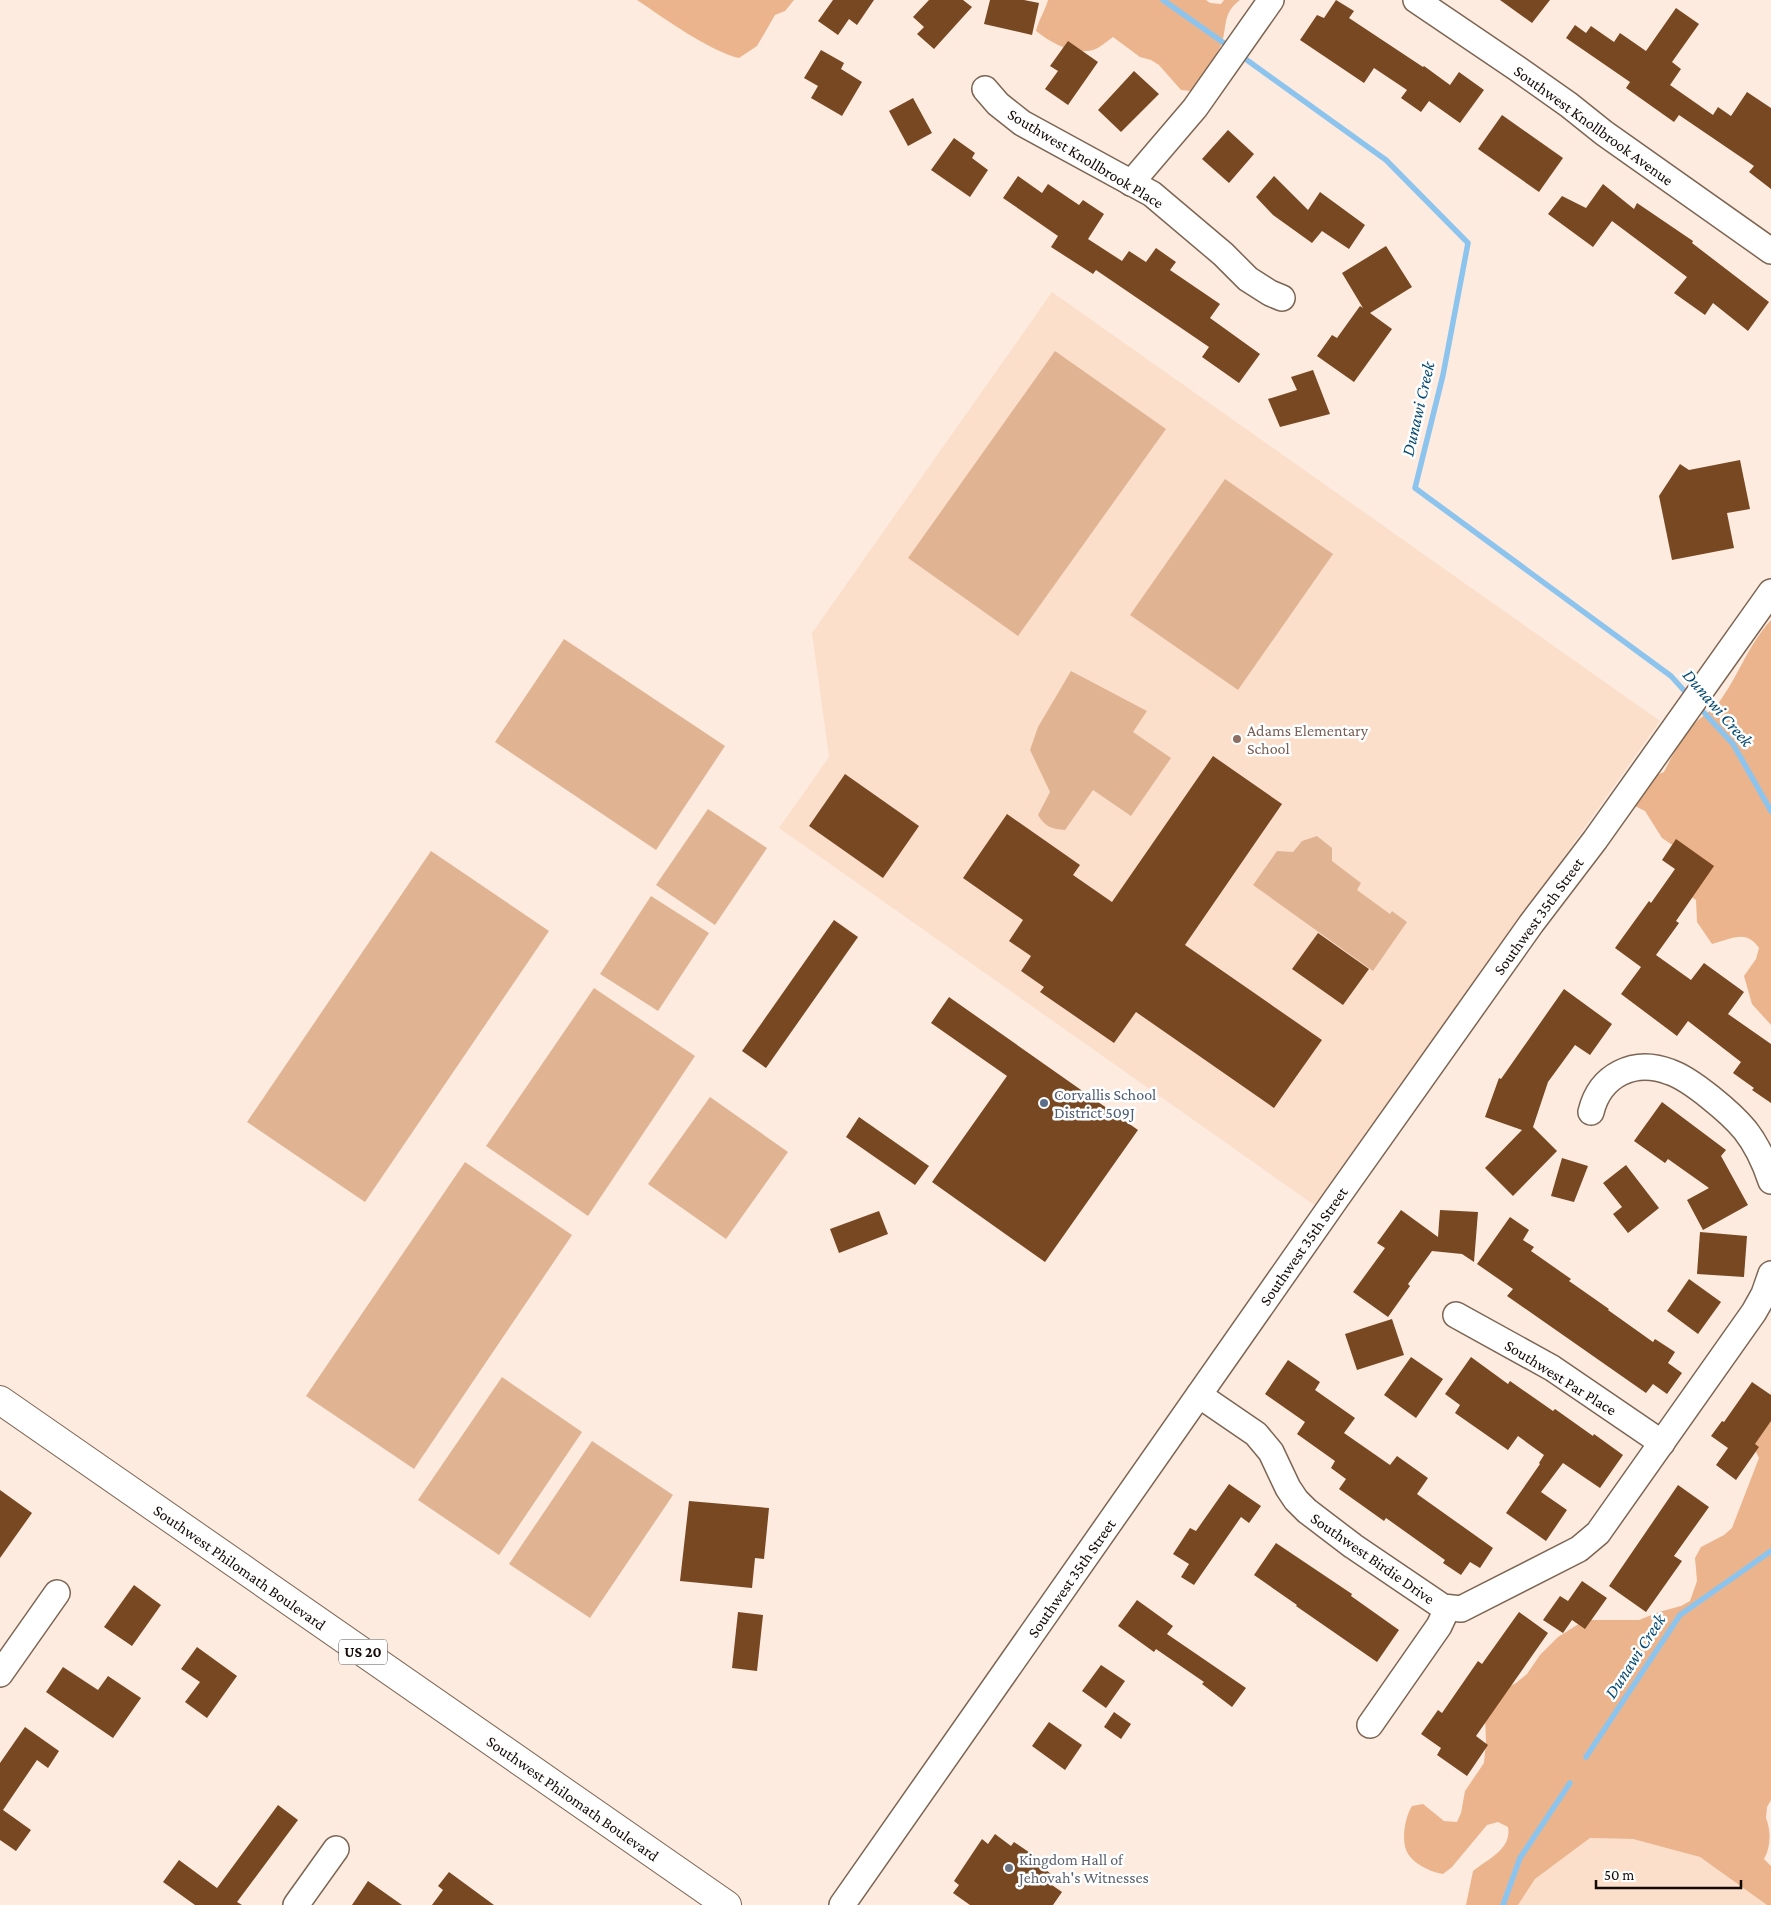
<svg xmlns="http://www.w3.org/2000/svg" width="1771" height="1905" font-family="'Crimson Pro',serif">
<rect width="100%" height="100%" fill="#fdebdf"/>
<!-- built -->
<g fill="#fbdfcb">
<polygon points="1052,292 1660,721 1317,1207 779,828 829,757 812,633"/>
<polygon points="1590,1838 1633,1839 1700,1857 1767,1905 1518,1905 1535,1879"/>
</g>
<!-- green -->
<g fill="#e0b493">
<polygon points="1055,351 1166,429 1018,636 908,558"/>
<polygon points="1225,479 1333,554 1238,690 1130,615"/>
<polygon points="564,639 725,746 656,850 495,742"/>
<path d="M1071 671 1147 711 1133 732 1171 758 1131 816 1093 790 1065 830C1052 829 1045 827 1038 815L1050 792 1030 750 1038 727Z"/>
<polygon points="708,809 767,848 715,925 656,885"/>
<polygon points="1317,836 1332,848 1332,861 1361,883 1357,890 1390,914 1392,911 1407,922 1373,971 1253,885 1277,851 1293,852 1302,841"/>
<polygon points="431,851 549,931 365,1202 247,1122"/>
<polygon points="651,896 709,933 658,1011 600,974"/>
<polygon points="594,988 695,1056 588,1216 486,1146"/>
<polygon points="710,1097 788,1152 726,1239 648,1184"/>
<polygon points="465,1162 572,1235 414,1469 306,1396"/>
<polygon points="502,1377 582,1432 499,1555 418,1500"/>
<polygon points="592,1441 673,1495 590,1618 509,1564"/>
</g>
<!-- forest -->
<g fill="#ebb48c">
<path d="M637 0H794L785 11 775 15 757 46 739 58C709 51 664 18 637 0Z"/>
<path d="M1048 0H1206L1210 3 1221 4 1224 0H1240C1221 14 1228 28 1221 45 1213 63 1203 77 1191 91L1181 90 1159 65 1151 60 1140 57 1113 37C1107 41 1100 48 1093 50 1071 55 1052 43 1036 31 1039 19 1045 11 1048 0Z"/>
<path d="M1771 620V1025L1752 1004 1744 976 1756 959 1759 948C1746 929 1732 939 1712 944L1697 922 1696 900 1687 894 1701 857 1671 844 1662 838 1645 811 1635 806 1629 798 1644 780 1664 772C1673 754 1682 736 1697 721 1706 713 1716 708 1722 698 1740 672 1749 644 1771 620Z"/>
<path d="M1771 1388V1800L1767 1807 1766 1818C1771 1830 1771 1847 1764 1859L1771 1866V1905H1767L1700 1857 1633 1839 1590 1838 1535 1879 1518 1905H1466L1473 1871C1488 1859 1512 1849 1508 1827L1498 1822 1487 1825 1452 1867 1443 1874C1431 1872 1413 1864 1407 1852 1401 1840 1405 1817 1412 1806L1423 1804 1444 1821 1457 1822 1461 1813 1465 1791 1484 1763 1486 1742 1485 1714 1495 1694 1516 1683 1527 1674 1540 1655 1558 1637 1585 1620H1639L1659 1612 1681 1606 1690 1601 1697 1581 1695 1558 1701 1547 1724 1535 1732 1528 1759 1458 1754 1448 1750 1428 1770 1404Z"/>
</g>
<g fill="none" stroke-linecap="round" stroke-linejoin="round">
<!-- stream -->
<g stroke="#8dc4ee" stroke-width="5.5">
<polyline points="1163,0 1231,48"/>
<polyline points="1240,55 1386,160 1468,243 1443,375 1415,488 1671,676 1689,696"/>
<polyline points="1698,706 1733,744 1771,811"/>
<polyline points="1586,1757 1680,1615 1771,1551"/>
<polyline points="1503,1905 1520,1858 1570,1783"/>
</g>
</g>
<!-- building -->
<g fill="#774821">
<polygon points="833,0 874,0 857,25 849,19 838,35 818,21"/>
<polygon points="929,0 963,0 972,7 934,49 917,34 924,27 913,17"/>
<polygon points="990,0 1024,0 1039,3 1032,35 984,24"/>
<polygon points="1336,0 1354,11 1349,18 1423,67 1424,66 1450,85 1459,72 1484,90 1460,123 1429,101 1421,112 1401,98 1407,90 1374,68 1364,83 1300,40 1317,15 1324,18"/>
<polygon points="1500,0 1550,0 1532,23"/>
<polygon points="1676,8 1699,24 1672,62 1681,69 1670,85 1713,115 1718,107 1731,116 1747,92 1771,108 1771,189 1749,172 1754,166 1679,115 1674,122 1626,88 1630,82 1566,38 1575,25 1586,33 1591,26 1614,42 1620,33 1646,51"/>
<polygon points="1068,41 1098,62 1068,105 1045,89 1058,71 1050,66"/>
<polygon points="821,50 844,63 841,69 862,82 842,116 811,98 818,86 804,78"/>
<polygon points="1134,71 1159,94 1121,132 1098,110"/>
<polygon points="913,98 932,133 908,146 889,111"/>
<polygon points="1502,115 1563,158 1539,192 1478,149"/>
<polygon points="1228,130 1254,154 1229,183 1202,159"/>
<polygon points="954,138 975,153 972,158 988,170 970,197 931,170"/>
<polygon points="1018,176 1042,193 1048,184 1079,205 1083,200 1104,214 1088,239 1122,261 1129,251 1146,262 1156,248 1176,262 1170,270 1220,304 1210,318 1260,354 1239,383 1202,357 1209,347 1096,270 1093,274 1051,247 1058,236 1003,198"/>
<polygon points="1274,176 1308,210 1320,192 1365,225 1349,249 1322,231 1312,243 1273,215 1256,197"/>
<polygon points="1603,184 1634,209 1637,203 1693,241 1692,243 1769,302 1748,331 1713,303 1705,315 1674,293 1687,277 1612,221 1593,247 1548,214 1562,196 1586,208"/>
<polygon points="1386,246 1412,287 1370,313 1392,329 1354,382 1317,356 1332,335 1337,338 1360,306 1363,308 1342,273"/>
<polygon points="1313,370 1330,414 1280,427 1268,399 1297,390 1291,377"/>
<polygon points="1740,460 1750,509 1727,513 1734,548 1672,560 1659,496 1680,464 1689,470"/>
<polygon points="1213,756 1282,804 1185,945 1322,1040 1274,1108 1136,1012 1114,1043 1040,992 1044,987 1021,971 1031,956 1009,941 1023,920 963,878 1007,814 1080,865 1073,875 1112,902"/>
<polygon points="845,774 919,826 883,878 809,826"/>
<polygon points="1676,839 1714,866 1676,921 1679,923 1656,955 1691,980 1704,963 1744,992 1728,1014 1771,1044 1771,1103 1752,1090 1754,1088 1733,1073 1741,1062 1688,1021 1677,1036 1621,994 1641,967 1615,948 1649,901 1651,903 1675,869 1662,860"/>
<polygon points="834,920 858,937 766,1068 742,1051"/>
<polygon points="1318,933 1369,969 1343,1005 1292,969"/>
<polygon points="1564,989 1612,1024 1590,1055 1575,1045 1548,1082 1533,1127 1557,1151 1513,1196 1485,1168 1522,1130 1485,1117 1499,1078 1501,1079"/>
<polygon points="949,997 1138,1130 1045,1262 932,1182 1007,1076 931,1023"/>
<polygon points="1662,1102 1726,1150 1721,1156 1748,1205 1703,1230 1687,1200 1709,1188 1668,1159 1665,1163 1634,1141"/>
<polygon points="859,1117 929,1166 915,1185 846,1137"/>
<polygon points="1562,1158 1588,1166 1574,1202 1551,1196"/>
<polygon points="1626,1165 1659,1208 1628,1233 1613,1214 1622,1207 1603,1183"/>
<polygon points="1401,1210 1438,1237 1440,1210 1478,1212 1474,1262 1462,1254 1432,1251 1408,1284 1410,1286 1388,1317 1353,1292 1385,1248 1377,1243"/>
<polygon points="879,1211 888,1234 839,1253 830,1229"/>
<polygon points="1510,1217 1529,1230 1523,1240 1534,1247 1531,1251 1571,1279 1569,1281 1609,1309 1608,1310 1653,1342 1655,1339 1675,1352 1668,1363 1682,1373 1667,1394 1653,1384 1646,1393 1507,1296 1513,1289 1477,1264"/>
<polygon points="1700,1232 1747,1236 1744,1277 1697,1274"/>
<polygon points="1689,1279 1721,1302 1698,1334 1667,1311"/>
<polygon points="1392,1319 1404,1355 1357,1370 1345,1334"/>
<polygon points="1411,1357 1443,1379 1416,1418 1384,1395"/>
<polygon points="1471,1357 1508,1384 1510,1381 1553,1411 1555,1409 1593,1436 1594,1434 1623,1455 1600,1488 1563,1463 1541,1492 1567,1510 1546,1541 1506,1513 1540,1464 1539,1463 1544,1455 1518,1436 1508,1450 1455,1413 1460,1405 1445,1394"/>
<polygon points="1288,1360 1320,1382 1315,1390 1355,1418 1344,1433 1390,1465 1397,1456 1428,1478 1417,1494 1493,1548 1480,1568 1470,1562 1461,1575 1443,1563 1445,1560 1386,1518 1384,1521 1339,1489 1346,1479 1331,1468 1335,1461 1297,1434 1305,1422 1265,1394"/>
<polygon points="1752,1382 1771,1395 1771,1421 1755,1444 1759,1447 1736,1480 1716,1465 1728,1448 1711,1436 1722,1421 1724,1422"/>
<polygon points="1229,1484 1261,1506 1249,1523 1241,1517 1194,1585 1181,1577 1189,1564 1173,1554 1190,1528 1196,1531"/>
<polygon points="1678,1485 1709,1507 1674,1556 1682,1561 1646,1612 1609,1586"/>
<polygon points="0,1490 32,1513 0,1558"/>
<polygon points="689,1501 769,1508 764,1559 755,1558 752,1588 680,1581"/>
<polygon points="1276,1543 1352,1594 1351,1596 1399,1630 1377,1662 1296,1606 1297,1605 1254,1575"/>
<polygon points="1582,1581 1607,1598 1585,1629 1572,1620 1563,1633 1543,1620 1560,1596 1568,1601"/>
<polygon points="134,1585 161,1605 132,1646 104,1627"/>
<polygon points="1137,1600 1173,1626 1167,1634 1246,1688 1232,1707 1202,1684 1204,1682 1156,1649 1154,1652 1118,1626"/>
<polygon points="738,1612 763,1615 757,1671 732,1668"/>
<polygon points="1519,1612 1548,1633 1476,1736 1488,1745 1467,1776 1437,1755 1441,1748 1421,1734 1438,1710 1442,1713 1478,1661 1482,1664"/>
<polygon points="197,1647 237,1676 207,1718 185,1702 200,1682 181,1669"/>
<polygon points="1101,1665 1125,1681 1106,1708 1082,1691"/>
<polygon points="63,1667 98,1690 108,1676 141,1698 113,1738 46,1692"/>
<polygon points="1114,1712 1131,1724 1121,1739 1104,1727"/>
<polygon points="1049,1722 1082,1745 1065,1770 1032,1746"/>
<polygon points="25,1727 59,1751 48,1768 37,1760 3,1810 31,1830 16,1851 0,1840 0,1763"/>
<polygon points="278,1805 298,1820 237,1902 242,1905 195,1905 163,1882 179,1860 217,1888"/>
<polygon points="995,1834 1011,1846 1014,1842 1049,1866 1046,1870 1051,1874 1046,1881 1062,1892 1053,1905 970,1905 953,1893 959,1885 954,1881 982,1839 988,1844"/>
<polygon points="449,1872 494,1905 432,1905 443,1890 438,1886"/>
<polygon points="368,1881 402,1905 352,1905"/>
</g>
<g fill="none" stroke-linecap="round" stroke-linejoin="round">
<!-- minor casing -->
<g stroke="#7d6553" stroke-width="28">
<g id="minor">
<polyline points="1416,0 1518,69 1569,105 1604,133 1771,251"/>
<polyline points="985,89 998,104 1022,123 1152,194 1223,254 1248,279 1270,293 1282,298"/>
<polyline points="1131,183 1195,108 1271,0"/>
<path d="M1591 1112C1600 1075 1634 1058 1670 1072 1691 1079 1731 1113 1745 1130 1757 1145 1765 1163 1771 1181"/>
<polyline points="1456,1315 1552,1368 1662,1443"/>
<polyline points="1199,1395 1256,1434 1271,1452 1288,1488 1296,1500 1307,1511 1353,1546 1443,1607 1461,1609 1579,1549 1598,1533 1754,1312 1764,1294 1771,1274"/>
<polyline points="0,1674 57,1593"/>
<polyline points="1370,1725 1439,1626 1447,1609"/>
<polyline points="296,1905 336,1849"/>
<polyline points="842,1905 1336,1199 1531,924 1595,840 1771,592"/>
</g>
</g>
<!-- highway casing -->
<g stroke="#7d6553" stroke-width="30">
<polyline id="highway" points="0,1400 727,1905"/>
</g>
<!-- minor -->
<use href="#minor" stroke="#fff" stroke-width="25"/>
<!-- highway -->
<use href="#highway" stroke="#fff" stroke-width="28"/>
</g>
<!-- markers -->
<circle fill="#8d6e63" stroke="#fff" stroke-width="2" cx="1237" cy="739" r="5"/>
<circle fill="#5c6f8a" stroke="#fff" stroke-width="2" cx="1044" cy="1103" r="5"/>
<circle fill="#6b7280" stroke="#fff" stroke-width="2" cx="1009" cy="1868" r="5"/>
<g text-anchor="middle" stroke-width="5" stroke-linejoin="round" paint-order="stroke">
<!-- shield labels -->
<rect fill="#fff" stroke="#5a5450" stroke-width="1" x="339" y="1639.5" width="48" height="25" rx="4"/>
<g font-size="15" font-weight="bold" fill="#130a05">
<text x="363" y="1657">US 20</text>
</g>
<!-- street labels -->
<g font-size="16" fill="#130a05" stroke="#fff">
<text transform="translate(1594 125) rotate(36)" y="6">Southwest Knollbrook Avenue</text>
<text transform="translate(1086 158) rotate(31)" y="6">Southwest Knollbrook Place</text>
<text transform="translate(1538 916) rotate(-54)" y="6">Southwest 35th Street</text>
<text transform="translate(1303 1246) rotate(-55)" y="6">Southwest 35th Street</text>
<text transform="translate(1561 1377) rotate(32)" y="6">Southwest Par Place</text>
<text transform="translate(1373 1558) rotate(35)" y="6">Southwest Birdie Drive</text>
<text transform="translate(240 1567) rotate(35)" y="6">Southwest Philomath Boulevard</text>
<text transform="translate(1071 1578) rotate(-55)" y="6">Southwest 35th Street</text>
<text transform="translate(573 1798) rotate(35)" y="6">Southwest Philomath Boulevard</text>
</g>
<!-- education labels -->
<g font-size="16" fill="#785e54" stroke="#fff" text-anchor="start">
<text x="1247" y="736">Adams Elementary<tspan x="1247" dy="18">School</tspan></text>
</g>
<!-- service labels -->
<g font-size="16" fill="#4e5e75" stroke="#fff" text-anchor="start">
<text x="1054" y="1100">Corvallis School<tspan x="1054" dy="18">District 509J</tspan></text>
</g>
<!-- worship labels -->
<g font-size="16" fill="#5b616d" stroke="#fff" text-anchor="start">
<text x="1019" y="1865">Kingdom Hall of<tspan x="1019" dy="18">Jehovah's Witnesses</tspan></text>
</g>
<!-- water labels -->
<g font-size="18" font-style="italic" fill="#074b73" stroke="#fff">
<text transform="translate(1418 409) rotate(-77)" y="6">Dunawi Creek</text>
<text transform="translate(1718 708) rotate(49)" y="6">Dunawi Creek</text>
<text transform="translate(1635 1656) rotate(-57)" y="6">Dunawi Creek</text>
</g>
</g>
<!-- scale -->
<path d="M1596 1880v8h145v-8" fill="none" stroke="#130a05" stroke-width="2.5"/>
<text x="1604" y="1880" font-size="15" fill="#130a05" stroke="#ffffff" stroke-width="4" paint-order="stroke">50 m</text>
</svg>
